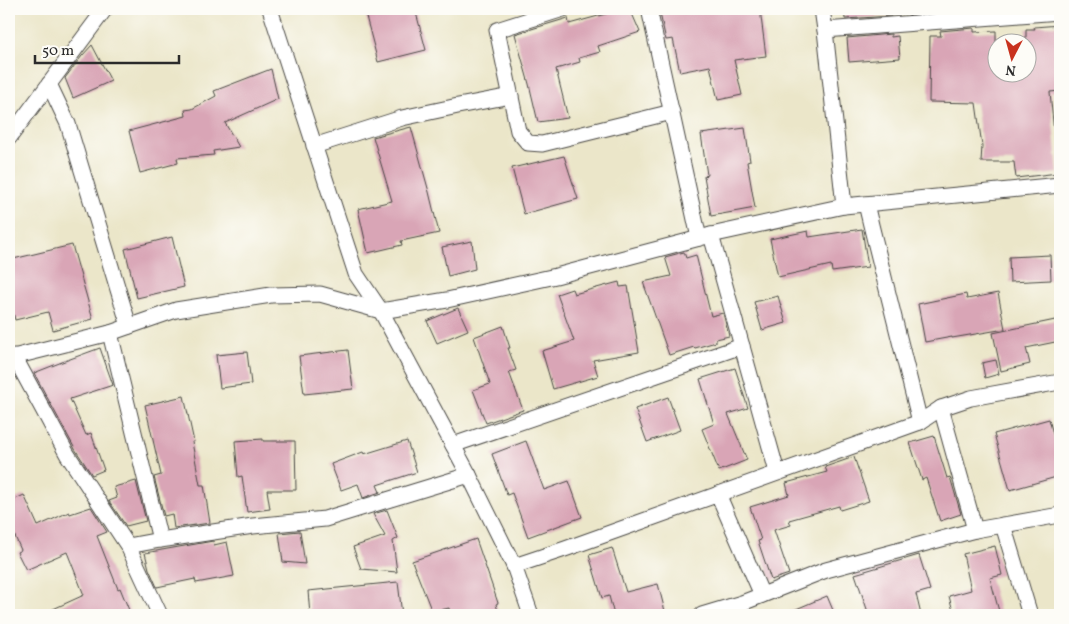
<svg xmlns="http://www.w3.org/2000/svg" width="1069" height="624" font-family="Vollkorn,serif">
<rect width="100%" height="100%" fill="#fdfcf7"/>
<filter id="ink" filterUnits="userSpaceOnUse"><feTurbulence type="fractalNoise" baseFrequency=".02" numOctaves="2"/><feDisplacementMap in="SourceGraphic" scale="10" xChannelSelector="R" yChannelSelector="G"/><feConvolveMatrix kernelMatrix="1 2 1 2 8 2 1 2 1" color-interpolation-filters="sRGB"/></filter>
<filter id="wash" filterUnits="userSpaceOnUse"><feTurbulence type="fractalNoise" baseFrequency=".0096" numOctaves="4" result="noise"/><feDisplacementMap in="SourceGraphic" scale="20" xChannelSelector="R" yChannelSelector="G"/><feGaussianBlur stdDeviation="1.12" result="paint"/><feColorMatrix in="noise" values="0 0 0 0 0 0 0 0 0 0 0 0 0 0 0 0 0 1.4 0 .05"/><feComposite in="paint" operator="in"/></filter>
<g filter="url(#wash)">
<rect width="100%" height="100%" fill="#ebe6c9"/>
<g id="blocks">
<!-- building -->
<g fill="#d9a5b6">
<polygon points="364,9 415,9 426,50 378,62"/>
<polygon points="624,9 630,9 640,32 598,46 600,52 579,58 580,62 556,69 568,118 538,122 529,84 515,34 568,18 569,24"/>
<polygon points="659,9 760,9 766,56 734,60 742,95 718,100 710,66 680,72 673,39 666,40"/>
<polygon points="844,9 890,9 891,16 845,19"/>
<polygon points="1060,25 1060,91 1050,92 1058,173 1016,178 1014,162 981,162 982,146 976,103 929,102 930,36 941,36 940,31 974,28 974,32 996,31 996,72 1026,72 1026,29 1035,29 1034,27"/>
<polygon points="891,34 891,37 898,36 900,58 849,62 847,38"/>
<polygon points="92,45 111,81 73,98 65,78 82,56"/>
<polygon points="271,69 278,99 225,123 239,147 213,151 214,155 177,158 178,163 140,173 129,131 186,116 185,110 192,109 216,96 214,91"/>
<polygon points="411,127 429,192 439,233 401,241 402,245 368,253 358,209 392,201 373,137"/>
<polygon points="745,128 750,161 747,162 755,208 711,216 704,176 707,175 701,134"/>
<polygon points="564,156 578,199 524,214 512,168"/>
<polygon points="862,229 868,267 832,272 831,265 778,277 770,239 808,231 809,237"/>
<polygon points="172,237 184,287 137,298 125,249"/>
<polygon points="472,241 475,269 448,276 442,247"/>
<polygon points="72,245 93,319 53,330 48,312 15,320 9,295 9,260"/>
<polygon points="684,252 686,258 696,255 711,316 723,313 729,336 716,339 716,342 695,348 694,347 669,355 643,282 671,276 665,257"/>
<polygon points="1050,255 1051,280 1010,282 1009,257"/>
<polygon points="619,282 620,287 628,286 639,352 593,360 598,376 553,389 542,351 574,341 557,294 572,289 574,294"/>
<polygon points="998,293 1005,329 952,338 952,337 925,342 918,304 966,294 967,299"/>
<polygon points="778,296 786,323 762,330 754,302"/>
<polygon points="458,308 468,330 437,343 427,321"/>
<polygon points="1060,319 1060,341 1026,348 1030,364 1001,371 993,333"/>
<polygon points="503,326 510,348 508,348 516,370 509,372 523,410 486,423 473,390 490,384 474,337"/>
<polygon points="100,348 113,385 70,399 86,435 91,433 104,470 92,475 75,449 34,373 62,362"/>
<polygon points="348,350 353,389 304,394 299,356"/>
<polygon points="247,352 251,384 220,388 216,355"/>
<polygon points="996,360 999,374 985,378 982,363"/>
<polygon points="735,368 748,408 728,414 747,460 719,471 702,429 714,424 700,379"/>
<polygon points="184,396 194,442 192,442 200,485 204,485 210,523 174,528 172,514 164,516 154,477 161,475 145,405"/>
<polygon points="668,397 680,430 647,442 635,409"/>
<polygon points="1049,419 1060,460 1060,476 1010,490 994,434"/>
<polygon points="934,436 947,478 950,477 961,514 940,521 926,478 922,480 910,443"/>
<polygon points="263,439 263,441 295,441 296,490 267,490 270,509 247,512 242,476 238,477 235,441"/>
<polygon points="407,441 417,472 377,485 380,492 363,498 358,484 341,490 331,464 363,452 364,454"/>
<polygon points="526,441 544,490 569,481 582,517 528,537 512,493 507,495 492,454"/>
<polygon points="854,457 869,501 840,510 839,506 789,520 791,525 774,530 789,574 771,580 758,541 761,540 750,507 789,495 786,483 827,472 825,467"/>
<polygon points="136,481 146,521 126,526 109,501 117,498 114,487"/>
<polygon points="24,495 38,526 69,512 70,514 91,507 107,532 97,536 118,589 120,588 131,615 40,615 84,595 67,552 26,570 17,552 21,550 9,523 9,502"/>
<polygon points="387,510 398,538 393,541 397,572 361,569 353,547 385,536 373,514"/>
<polygon points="300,531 305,564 283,562 279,533"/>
<polygon points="476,539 498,603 496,604 499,615 477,615 476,611 450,615 449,608 432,612 412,561"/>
<polygon points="213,541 214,545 227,542 234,576 196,583 195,579 157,587 149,569 145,553"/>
<polygon points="995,546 1002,575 990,578 1000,615 954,615 949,596 971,590 963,554"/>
<polygon points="612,548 626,592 658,584 666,615 614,615 609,596 602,598 589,555"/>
<polygon points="919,555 930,590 916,594 921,615 869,615 855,574"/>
<polygon points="398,582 402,615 310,615 308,591"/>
<polygon points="827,596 835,615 782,615"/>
</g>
</g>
</g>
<g filter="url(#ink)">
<use href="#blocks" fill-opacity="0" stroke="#484743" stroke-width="1"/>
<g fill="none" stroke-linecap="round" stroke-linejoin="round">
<!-- street casing -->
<g stroke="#484743" stroke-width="17">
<g id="street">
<polyline points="270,9 356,274 381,311 469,475 514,566 565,549 920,422 941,408 971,398 1060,382"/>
<polyline points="563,9 497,30 518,131 528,143 542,144 672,112"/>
<polyline points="649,9 699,238"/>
<polyline points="822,9 825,30 1060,12"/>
<polyline points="825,30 844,206"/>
<polyline points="49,84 68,124 129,326"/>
<polyline points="9,138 105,9"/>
<polyline points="314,146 402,118 458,106 511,96"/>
<polyline points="866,204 871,225 920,422"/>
<polyline points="711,235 777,472"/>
<polyline points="110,333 160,540"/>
<polyline points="9,358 110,333 176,310 271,295 320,294 381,311 447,300 556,276 711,235 844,206 1060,185"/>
<polyline points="9,358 14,356 67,454 128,546 160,540 253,526 325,519 469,475"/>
<polyline points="941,408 975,530"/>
<polyline points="453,445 742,346"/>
<polyline points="718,494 762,595"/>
<polyline points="1003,525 1030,615"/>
<polyline points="128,546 160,615"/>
<polyline points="514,566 531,615"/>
<polyline points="702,615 742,603 826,570 975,530 1060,515"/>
</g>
</g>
<!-- street -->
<use href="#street" stroke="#fff" stroke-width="15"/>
</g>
</g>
<!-- margin -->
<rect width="1069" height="624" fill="none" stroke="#fdfcf7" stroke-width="30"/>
<!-- north arrow -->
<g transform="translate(1012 58) rotate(186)"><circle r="24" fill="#fdfcf7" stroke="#a9a8a5"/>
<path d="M0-4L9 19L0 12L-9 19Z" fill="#c8321e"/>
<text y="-8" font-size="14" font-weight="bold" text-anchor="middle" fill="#2b2b2b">N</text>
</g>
<!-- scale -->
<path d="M35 55v8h144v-8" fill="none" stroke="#2b2b2b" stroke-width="2.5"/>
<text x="42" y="55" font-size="15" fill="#2b2b2b" stroke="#fdfcf7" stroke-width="4" paint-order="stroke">50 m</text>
</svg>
